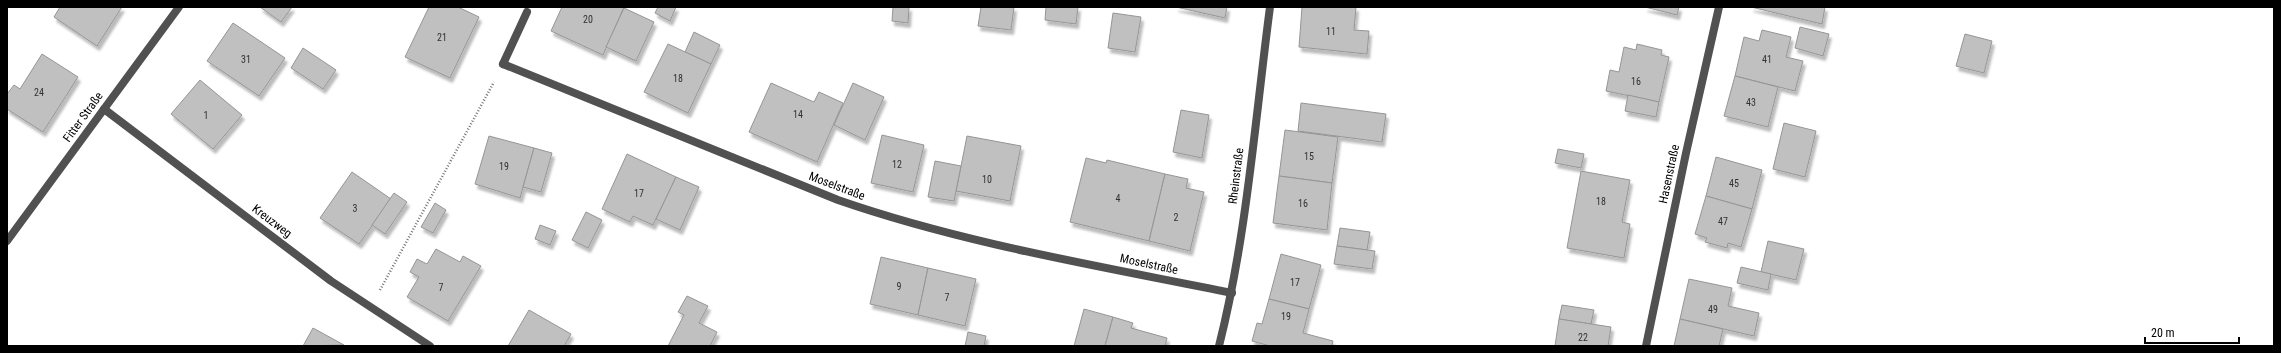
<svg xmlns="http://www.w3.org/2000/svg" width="2281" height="353" font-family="'Roboto Condensed',sans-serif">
<defs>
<filter id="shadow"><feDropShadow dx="2.5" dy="4.5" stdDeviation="1" flood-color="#0004"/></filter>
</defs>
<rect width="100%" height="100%" fill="#fff"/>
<!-- building -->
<g fill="#c0c0c0" stroke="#959595" filter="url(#shadow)">
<polygon points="60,7 122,7 97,46 54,17"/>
<polygon points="260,7 292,7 281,22"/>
<polygon points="429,7 458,7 479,17 450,78 405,57"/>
<polygon points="562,7 624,7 603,55 551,31"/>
<polygon points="658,7 676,7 670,21 655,13"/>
<polygon points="893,7 909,7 908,23 892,21"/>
<polygon points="981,7 1014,7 1011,30 978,26"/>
<polygon points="1046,7 1078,7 1076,24 1045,20"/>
<polygon points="1176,7 1227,7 1225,18"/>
<polygon points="1302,7 1356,7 1354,30 1369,31 1367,54 1299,47"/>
<polygon points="1645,7 1679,7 1677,15"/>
<polygon points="1751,7 1825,7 1822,24"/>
<polygon points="624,8 654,22 636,61 606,47"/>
<polygon points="1113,13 1141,17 1135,52 1108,48"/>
<polygon points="233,23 285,58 259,96 207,61"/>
<polygon points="1800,27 1829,34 1823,56 1795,48"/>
<polygon points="1762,30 1791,37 1786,57 1803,61 1795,91 1735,76 1744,37 1759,41"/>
<polygon points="694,32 720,45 711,64 685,52"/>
<polygon points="1965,34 1992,41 1984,73 1956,66"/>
<polygon points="668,44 711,64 688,113 644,92"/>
<polygon points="1637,44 1662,50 1661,55 1669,57 1659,102 1606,91 1610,70 1619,72 1624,47 1636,50"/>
<polygon points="303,48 336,70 323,89 291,68"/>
<polygon points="42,54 78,77 43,132 7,109 7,94 14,85 20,89"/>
<polygon points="1735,76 1778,87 1768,127 1724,116"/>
<polygon points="200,80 242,115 213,149 171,114"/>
<polygon points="771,83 814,102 819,92 843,103 817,162 749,132"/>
<polygon points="853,83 884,97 865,140 834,125"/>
<polygon points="1628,95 1659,102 1656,117 1625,111"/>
<polygon points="1301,103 1386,114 1382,142 1298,131"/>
<polygon points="1181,110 1209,115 1202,158 1173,152"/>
<polygon points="1784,123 1816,131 1805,177 1773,169"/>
<polygon points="1285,130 1338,137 1332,183 1279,176"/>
<polygon points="882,135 924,145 913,192 871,183"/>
<polygon points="489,136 534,148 520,198 475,184"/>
<polygon points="967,136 1021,146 1010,201 956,191"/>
<polygon points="534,148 552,153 541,192 523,187"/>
<polygon points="1558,149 1584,154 1581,168 1555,163"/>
<polygon points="627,154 676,177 653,225 633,216 630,222 602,209"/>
<polygon points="1716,157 1762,170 1752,209 1706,196"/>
<polygon points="1086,158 1106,163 1107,160 1165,174 1149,241 1070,222"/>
<polygon points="935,161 961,166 954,201 928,197"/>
<polygon points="1581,171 1630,180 1622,222 1630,224 1624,258 1567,248"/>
<polygon points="352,172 391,199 359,244 320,218"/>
<polygon points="1165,174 1188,179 1186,188 1204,192 1190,251 1149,241"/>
<polygon points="1279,176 1332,183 1327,230 1273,223"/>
<polygon points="676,177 699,187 680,230 656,219"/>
<polygon points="394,193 407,202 385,234 372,225"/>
<polygon points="1706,196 1752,209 1741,247 1728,243 1727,248 1705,242 1707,238 1695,234"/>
<polygon points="435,203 446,210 433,233 421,227"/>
<polygon points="586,212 602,220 588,248 572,240"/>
<polygon points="540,225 556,231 550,245 535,239"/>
<polygon points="1340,228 1370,232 1367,250 1337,246"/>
<polygon points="1768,241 1804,249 1796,280 1761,272"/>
<polygon points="1337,246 1375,251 1372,269 1334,264"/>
<polygon points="436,249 460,262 463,256 481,266 448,321 407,297 419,277 410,272 417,259 427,264"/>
<polygon points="1281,254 1321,265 1309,309 1269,299"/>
<polygon points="881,257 928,268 918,315 870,304"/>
<polygon points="1741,267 1771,274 1768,290 1737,283"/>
<polygon points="928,268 976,279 965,326 918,315"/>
<polygon points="1689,279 1732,288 1728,306 1759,313 1754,336 1680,319"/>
<polygon points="687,296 708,306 699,323 717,332 710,346 668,346 684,315 678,312"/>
<polygon points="1269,299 1309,309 1303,333 1333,341 1332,346 1270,346 1252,341 1257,323 1262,324"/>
<polygon points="1562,305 1594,310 1591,324 1559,319"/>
<polygon points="1084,309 1113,317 1105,346 1074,346"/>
<polygon points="529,310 571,334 564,346 508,346"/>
<polygon points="1113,317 1133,323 1131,328 1167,338 1165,346 1105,346"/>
<polygon points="1559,319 1611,327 1608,346 1555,346"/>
<polygon points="1680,319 1723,329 1719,346 1674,346"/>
<polygon points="313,328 344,345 303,346"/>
<polygon points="968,332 986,336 984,346 965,346"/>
</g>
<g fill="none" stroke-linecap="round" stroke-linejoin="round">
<!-- path -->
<polyline stroke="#737373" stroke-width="2.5" stroke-dasharray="1 2" stroke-linecap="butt" points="380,290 494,82"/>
<!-- service -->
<polyline stroke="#515151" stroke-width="8" points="503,64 527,12"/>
<!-- minor -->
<g stroke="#515151" stroke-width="8">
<path d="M503 64 838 200C965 244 1100 266 1232 293"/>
<polyline points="104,109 331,281 430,346"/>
<polyline points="7,241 179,7"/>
<path d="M1219 346C1247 235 1255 120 1270 7"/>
<polyline points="1646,346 1686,153 1719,7"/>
</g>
</g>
<g text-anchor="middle" stroke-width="3" stroke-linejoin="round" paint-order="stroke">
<!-- number labels -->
<g font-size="10" fill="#303030">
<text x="588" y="23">20</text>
<text x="1331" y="35">11</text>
<text x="442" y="41">21</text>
<text x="246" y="63">31</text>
<text x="1767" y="63">41</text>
<text x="678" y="82">18</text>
<text x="1636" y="85">16</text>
<text x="39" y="96">24</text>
<text x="1751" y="106">43</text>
<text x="798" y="118">14</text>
<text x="206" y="119">1</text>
<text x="1309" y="160">15</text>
<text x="897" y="168">12</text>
<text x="504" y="170">19</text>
<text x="987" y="183">10</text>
<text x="1734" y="187">45</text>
<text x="639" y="197">17</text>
<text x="1118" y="202">4</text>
<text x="1601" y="205">18</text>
<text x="1303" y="207">16</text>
<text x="355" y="212">3</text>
<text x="1176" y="221">2</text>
<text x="1723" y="225">47</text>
<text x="1295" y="286">17</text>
<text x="899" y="290">9</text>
<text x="441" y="291">7</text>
<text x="947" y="301">7</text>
<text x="1713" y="313">49</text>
<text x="1286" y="320">19</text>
<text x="1583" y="341">22</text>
</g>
<!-- street labels -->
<g font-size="12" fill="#000" stroke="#fff">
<text transform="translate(83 117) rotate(-54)" y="4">Fitter Straße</text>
<text transform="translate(1669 174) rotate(-78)" y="4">Hasenstraße</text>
<text transform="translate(1236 176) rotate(-83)" y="4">Rheinstraße</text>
<text transform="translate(837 186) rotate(21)" y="4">Moselstraße</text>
<text transform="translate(272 221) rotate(37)" y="4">Kreuzweg</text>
<text transform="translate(1149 264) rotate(12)" y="4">Moselstraße</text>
</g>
</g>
<!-- border -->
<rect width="2281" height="353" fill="none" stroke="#000000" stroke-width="16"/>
<!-- scale -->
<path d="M2145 337v6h94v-6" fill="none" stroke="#000000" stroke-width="2"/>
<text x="2151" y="337" font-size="12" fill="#000000" stroke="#ffffff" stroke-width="3" paint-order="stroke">20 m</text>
</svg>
